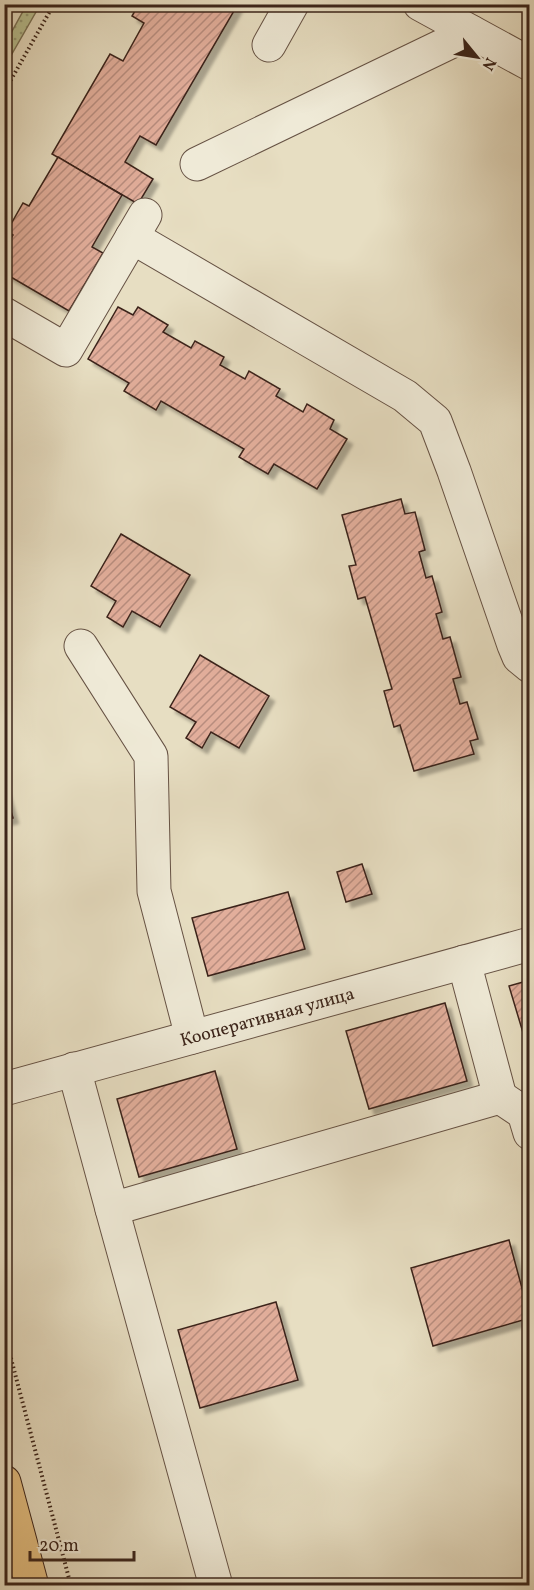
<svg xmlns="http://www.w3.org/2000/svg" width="534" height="1590" font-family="Vollkorn,serif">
<defs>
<pattern id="grass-dots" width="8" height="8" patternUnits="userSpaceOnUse" patternTransform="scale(1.5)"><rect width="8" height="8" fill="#b8c091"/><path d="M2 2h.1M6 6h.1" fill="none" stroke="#979c76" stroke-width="1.8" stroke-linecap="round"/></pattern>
<pattern id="building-hatch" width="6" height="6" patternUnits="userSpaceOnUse" patternTransform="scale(1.5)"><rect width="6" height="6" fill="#e2ae9b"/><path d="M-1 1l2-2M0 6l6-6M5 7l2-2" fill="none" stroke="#b88d7e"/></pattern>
<filter id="shadow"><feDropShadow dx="5.5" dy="5.5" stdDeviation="1.5" flood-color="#0004"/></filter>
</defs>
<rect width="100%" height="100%" fill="#e7dec2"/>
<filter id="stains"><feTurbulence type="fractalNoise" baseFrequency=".00333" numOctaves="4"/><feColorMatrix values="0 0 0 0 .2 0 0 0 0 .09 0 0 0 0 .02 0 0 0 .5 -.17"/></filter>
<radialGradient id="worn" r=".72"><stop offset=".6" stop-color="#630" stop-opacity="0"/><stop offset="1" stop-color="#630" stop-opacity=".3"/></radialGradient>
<!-- grass -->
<polygon fill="url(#grass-dots)" stroke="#7a7256" stroke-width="1.5" points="27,4 40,5 5,66 5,44"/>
<!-- building -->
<g fill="url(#building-hatch)" stroke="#3b241a" stroke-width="1.5" filter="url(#shadow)">
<polygon points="139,4 238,4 156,145 140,136 125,162 153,179 138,204 52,154 110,54 123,61 144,23 132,16"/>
<polygon points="58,157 122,195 92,247 103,253 69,311 4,273 4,250 13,235 7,231 23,203 29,206"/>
<polygon points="118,307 133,315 138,307 168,325 163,332 191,348 195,341 224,357 220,365 245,379 249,371 280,389 276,396 303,412 307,404 334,420 330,429 347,439 317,489 274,464 268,474 239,457 244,449 161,401 156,410 124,391 129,383 88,359"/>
<polygon points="401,499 405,514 415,512 425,550 419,552 426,578 432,576 442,612 436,614 443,639 450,637 461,677 453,679 460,704 467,702 478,739 470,741 474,754 414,771 400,725 394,727 384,691 392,689 365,597 358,599 349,566 356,565 342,515"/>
<polygon points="121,534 190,575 160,627 132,611 123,627 107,617 116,601 91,586"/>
<polygon points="200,655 269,696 239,748 211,732 202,748 186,738 196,722 170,707"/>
<polygon points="4,787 13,818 4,820"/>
<polygon points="362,864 372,894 346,902 337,872"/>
<polygon points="288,892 305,949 208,976 192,918"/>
<polygon points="530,980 530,1056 509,986"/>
<polygon points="445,1003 467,1081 369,1109 346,1031"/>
<polygon points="215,1071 237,1149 139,1177 117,1099"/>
<polygon points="509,1240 530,1318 433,1346 411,1268"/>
<polygon points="276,1302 298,1380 200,1408 178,1330"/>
</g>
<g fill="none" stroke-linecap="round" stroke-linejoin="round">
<!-- minor casing -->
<g stroke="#665244" stroke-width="35">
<g id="minor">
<polyline points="420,4 530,64"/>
<polyline points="269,45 292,4"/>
<polyline points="197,164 471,32"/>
<polyline points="132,237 405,396 435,421 454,471 514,645 519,657 530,666"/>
<polyline points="4,314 66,350 145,215"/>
<polyline points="81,646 151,756 154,891 192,1037"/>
<polyline points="464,962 500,1097"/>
<polyline points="74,1069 112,1209 500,1097 524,1113 530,1133"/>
<path id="s1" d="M4 1089 530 944"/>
<polyline points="112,1209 216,1586"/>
</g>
</g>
<!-- major casing -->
<g stroke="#3b241a" stroke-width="35">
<polyline id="major" points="4,1482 32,1586"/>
</g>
<!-- path -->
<g stroke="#3b241a" stroke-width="4" stroke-dasharray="1.5 3" stroke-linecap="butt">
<polyline points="4,92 54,4"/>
<polyline points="4,1332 71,1586"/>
</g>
<!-- minor -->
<use href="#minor" stroke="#efead7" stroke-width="33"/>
<!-- major -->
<use href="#major" stroke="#e4bf81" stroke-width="33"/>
</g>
<g text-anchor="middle" stroke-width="4.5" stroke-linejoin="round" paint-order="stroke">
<!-- street labels -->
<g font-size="18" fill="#3b241a" stroke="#efead7">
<text dy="6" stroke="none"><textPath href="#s1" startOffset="273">Кооперативная улица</textPath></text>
</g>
</g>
<!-- margin -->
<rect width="534" height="1590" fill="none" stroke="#e7dec2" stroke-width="24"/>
<rect x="6" y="6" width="522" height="1578" fill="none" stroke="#3b241a" stroke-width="3"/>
<rect x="12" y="12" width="510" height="1566" fill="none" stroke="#3b241a" stroke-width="1.5"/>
<!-- north arrow -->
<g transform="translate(477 57) rotate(120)" stroke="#efead7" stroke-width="4.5" paint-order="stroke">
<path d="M0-4.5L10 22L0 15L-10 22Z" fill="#3b241a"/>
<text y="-9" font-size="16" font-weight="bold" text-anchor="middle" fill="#3b241a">N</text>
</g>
<!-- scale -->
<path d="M30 1551v9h104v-9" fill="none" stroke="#3b241a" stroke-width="3"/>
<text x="39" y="1551" font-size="18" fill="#3b241a" stroke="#efead7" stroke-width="4.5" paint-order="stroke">20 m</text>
<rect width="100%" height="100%" filter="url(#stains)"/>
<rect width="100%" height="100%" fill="url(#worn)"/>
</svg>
